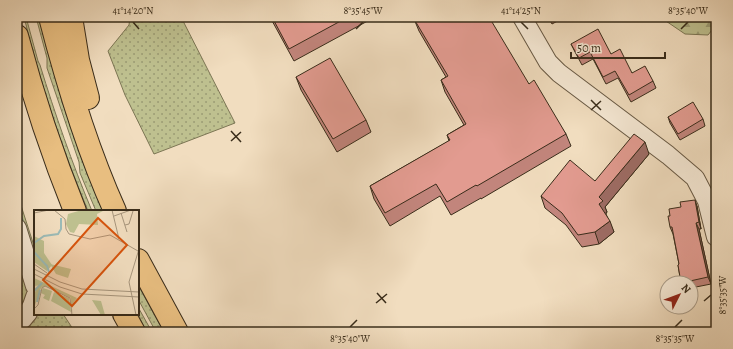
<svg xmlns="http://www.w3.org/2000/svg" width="733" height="349" font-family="Alegreya,serif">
<defs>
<pattern id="grass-dots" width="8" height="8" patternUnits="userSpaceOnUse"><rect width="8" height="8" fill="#bec08f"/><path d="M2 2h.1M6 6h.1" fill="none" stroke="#9b9c74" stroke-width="1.8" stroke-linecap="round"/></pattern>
<pattern id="forest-firs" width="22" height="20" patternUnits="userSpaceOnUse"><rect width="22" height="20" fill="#bec08f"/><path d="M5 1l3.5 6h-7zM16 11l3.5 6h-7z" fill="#9b9c74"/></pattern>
</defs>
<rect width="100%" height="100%" fill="#f1ddbf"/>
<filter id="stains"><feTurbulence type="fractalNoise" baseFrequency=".005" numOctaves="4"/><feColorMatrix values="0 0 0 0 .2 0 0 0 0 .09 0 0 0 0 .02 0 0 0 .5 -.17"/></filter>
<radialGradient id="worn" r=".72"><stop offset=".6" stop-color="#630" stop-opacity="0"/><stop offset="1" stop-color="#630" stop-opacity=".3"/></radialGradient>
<!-- grass -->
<g fill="url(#grass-dots)" stroke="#7c7654">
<path d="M24 17H26L38 61 40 65C55 114 72 163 92 211H88C62 148 40 83 24 17Z"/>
<polygon points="36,17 39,17 62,101 84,165 103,211 96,211 80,173 79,162 47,68 47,58"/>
<polygon points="130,17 181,17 235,123 154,154 125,95 108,51 129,25"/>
<polygon points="17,193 35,249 35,263 17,206"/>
<polygon points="17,241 31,289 17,317"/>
<polygon points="138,285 161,327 164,332 156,332 138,299"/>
<path d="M138 307 152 332H147C142 323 138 317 138 307Z"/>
<polygon points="37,314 63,314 75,332 19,332"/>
</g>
<!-- forest -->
<polygon fill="url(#forest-firs)" stroke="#7c7654" points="660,17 716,17 716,25 708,35 685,34"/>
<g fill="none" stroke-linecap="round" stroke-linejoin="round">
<!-- stream -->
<polyline stroke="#748278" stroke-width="3.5" points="17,206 23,224"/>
<!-- minor casing -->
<g stroke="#675843" stroke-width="20">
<g id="minor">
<polyline points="522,17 548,62 559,73 668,155 695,178 707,201 716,237"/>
<polyline points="17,228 35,286"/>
<path d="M17 324C27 317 32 308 35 297"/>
</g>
</g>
<!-- highway casing -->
<g stroke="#392c1a" stroke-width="24">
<g id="highway">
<path d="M50 17C67 83 87 149 115 211"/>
<polyline points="71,17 78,60 88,98"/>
<path d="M17 36C33 96 52 154 75 211"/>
<polyline points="138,260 177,332"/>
<polyline points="124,314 134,332"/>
</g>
</g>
<!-- minor -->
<use href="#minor" stroke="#f6e9d5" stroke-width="18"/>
<!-- highway -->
<use href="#highway" stroke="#e8be80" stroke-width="22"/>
</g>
<!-- wall -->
<g fill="#c2857c" stroke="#392c1a">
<polygon points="270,17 375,17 294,61"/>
<polygon points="548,17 565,17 552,24"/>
<polygon points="414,19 529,84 566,134 571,146 481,199 481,198 451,215 440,196 390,226 374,199 370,186 449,141 447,135 464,125 445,92 441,80 446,77 419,31"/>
<polygon points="571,44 611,54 632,73 653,81 656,88 631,102 618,78 606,84 593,59 582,65 574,50"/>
<polygon points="296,77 366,120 371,132 337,152 301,90"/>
<polygon points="668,117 703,119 705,126 680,140 670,123"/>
<polygon points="649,154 605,207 607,212 606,214 614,232 599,244 582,247 566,225 545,208 541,196 595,181"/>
<polygon points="697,206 701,229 699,229 711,284 691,288 691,283 681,283 678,265 679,264 673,234 670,227"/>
</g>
<!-- shaded-wall -->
<g fill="#9e6c65" stroke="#392c1a">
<polygon points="645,142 649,154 605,207 607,212 603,215 599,204 599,197"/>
<polygon points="695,200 697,206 701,229 699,222"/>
<polygon points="610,221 614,232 599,244 595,232"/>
<polygon points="696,223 699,229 711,284 708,277"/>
</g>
<!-- building -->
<g fill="#e29b90" stroke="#392c1a">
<polygon points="272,17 348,17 289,49"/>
<polygon points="418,17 489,17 529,84 534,80 566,134 477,186 476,185 447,202 436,184 385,213 370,186 450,140 447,135 466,124 441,80 448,76 414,19"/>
<polygon points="598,29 611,54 620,49 632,73 645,66 653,81 629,95 615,71 603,77 590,52 579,58 571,44"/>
<polygon points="330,58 366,120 333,139 296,77"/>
<polygon points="693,102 703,119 678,134 668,117"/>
<polygon points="634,134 645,142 599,197 603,201 599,204 610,221 595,232 578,235 562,213 541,196 570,160 595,181"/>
<polygon points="695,200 699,222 696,223 708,277 681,283 678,265 679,264 672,227 670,227 668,216 670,216 669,209 681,207 680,202"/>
</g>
<!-- ticks -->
<path fill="none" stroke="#392c1a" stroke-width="1.5" d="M133 22 139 29M521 22 528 29M356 29 363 22M681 29 688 22M591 100 601 110M591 110 601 101M231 131 241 142M231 141 241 132M377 293 386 303M704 301 711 295M376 303 387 294M350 327 357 320M675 327 682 320"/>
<!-- overview -->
<g transform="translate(34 210)">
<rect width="105" height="105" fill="#f1ddbf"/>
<path d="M16 54 37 59 34 68 22 64ZM0 68 43 88 37 96 40 105 37 97V88L12 76 7 78 0 98 1 82 5 75H9L0 76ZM9 78 18 81 15 91 9 88 11 85 7 83ZM20 82 35 88 37 102 17 91ZM58 90 67 91 71 105H67Z" fill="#bec08f"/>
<path d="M48 0H71L63 4 64 15 45 14 40 23 36 22 32 14 34 4ZM0 26 10 31V43L18 55 13 61 0 52Z" fill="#bec08f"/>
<path fill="none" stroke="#9bbbb7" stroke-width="2" d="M0 33 10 26 24 24 27 19V8M0 42 13 56 15 62M3 92 6 80M0 94V81L8 73"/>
<path fill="none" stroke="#a7967d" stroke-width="1" d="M20 0 31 9 32 19 35 24 56 29 76 25 104 41M78 0 85 29M0 3 15 0M87 3 93 22M80 6 97 0M91 15 95 14 99 1M0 54 13 63M0 59 26 72 48 79 105 82M0 64 26 77 48 84 105 87M0 99 4 95 8 78 11 76 36 88 38 105M102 105 95 72 105 39"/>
<path fill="#d6540d" fill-opacity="0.15" stroke="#d6540d" stroke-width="2" d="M64 8 93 35 38 96 9 70Z"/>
<rect width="105" height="105" fill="none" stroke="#392c1a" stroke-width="2"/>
</g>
<!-- margin -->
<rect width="733" height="349" fill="none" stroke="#f1ddbf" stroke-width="44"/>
<!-- north arrow -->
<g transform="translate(679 295) rotate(48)"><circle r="19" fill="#f6e9d5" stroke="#aa9d8a"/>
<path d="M0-3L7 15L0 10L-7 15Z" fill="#8f2418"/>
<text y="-6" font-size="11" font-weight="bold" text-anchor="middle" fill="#392c1a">N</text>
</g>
<!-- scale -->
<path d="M571 52v6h94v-6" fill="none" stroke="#392c1a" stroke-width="2"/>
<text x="577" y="52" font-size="12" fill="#392c1a" stroke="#f6e9d5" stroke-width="3" paint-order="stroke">50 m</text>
<rect x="22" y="22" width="689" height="305" fill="none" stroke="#392c1a" stroke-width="1.5"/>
<g font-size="10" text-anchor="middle" fill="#392c1a">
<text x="133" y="14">41°14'20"N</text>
<text x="363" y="14">8°35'45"W</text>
<text x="521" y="14">41°14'25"N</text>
<text x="688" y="14">8°35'40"W</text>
<text transform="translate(722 295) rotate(-90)" y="4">8°35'35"W</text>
<text x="350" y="342">8°35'40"W</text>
<text x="675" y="342">8°35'35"W</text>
</g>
<rect width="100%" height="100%" filter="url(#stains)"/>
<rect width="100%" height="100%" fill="url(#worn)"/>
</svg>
